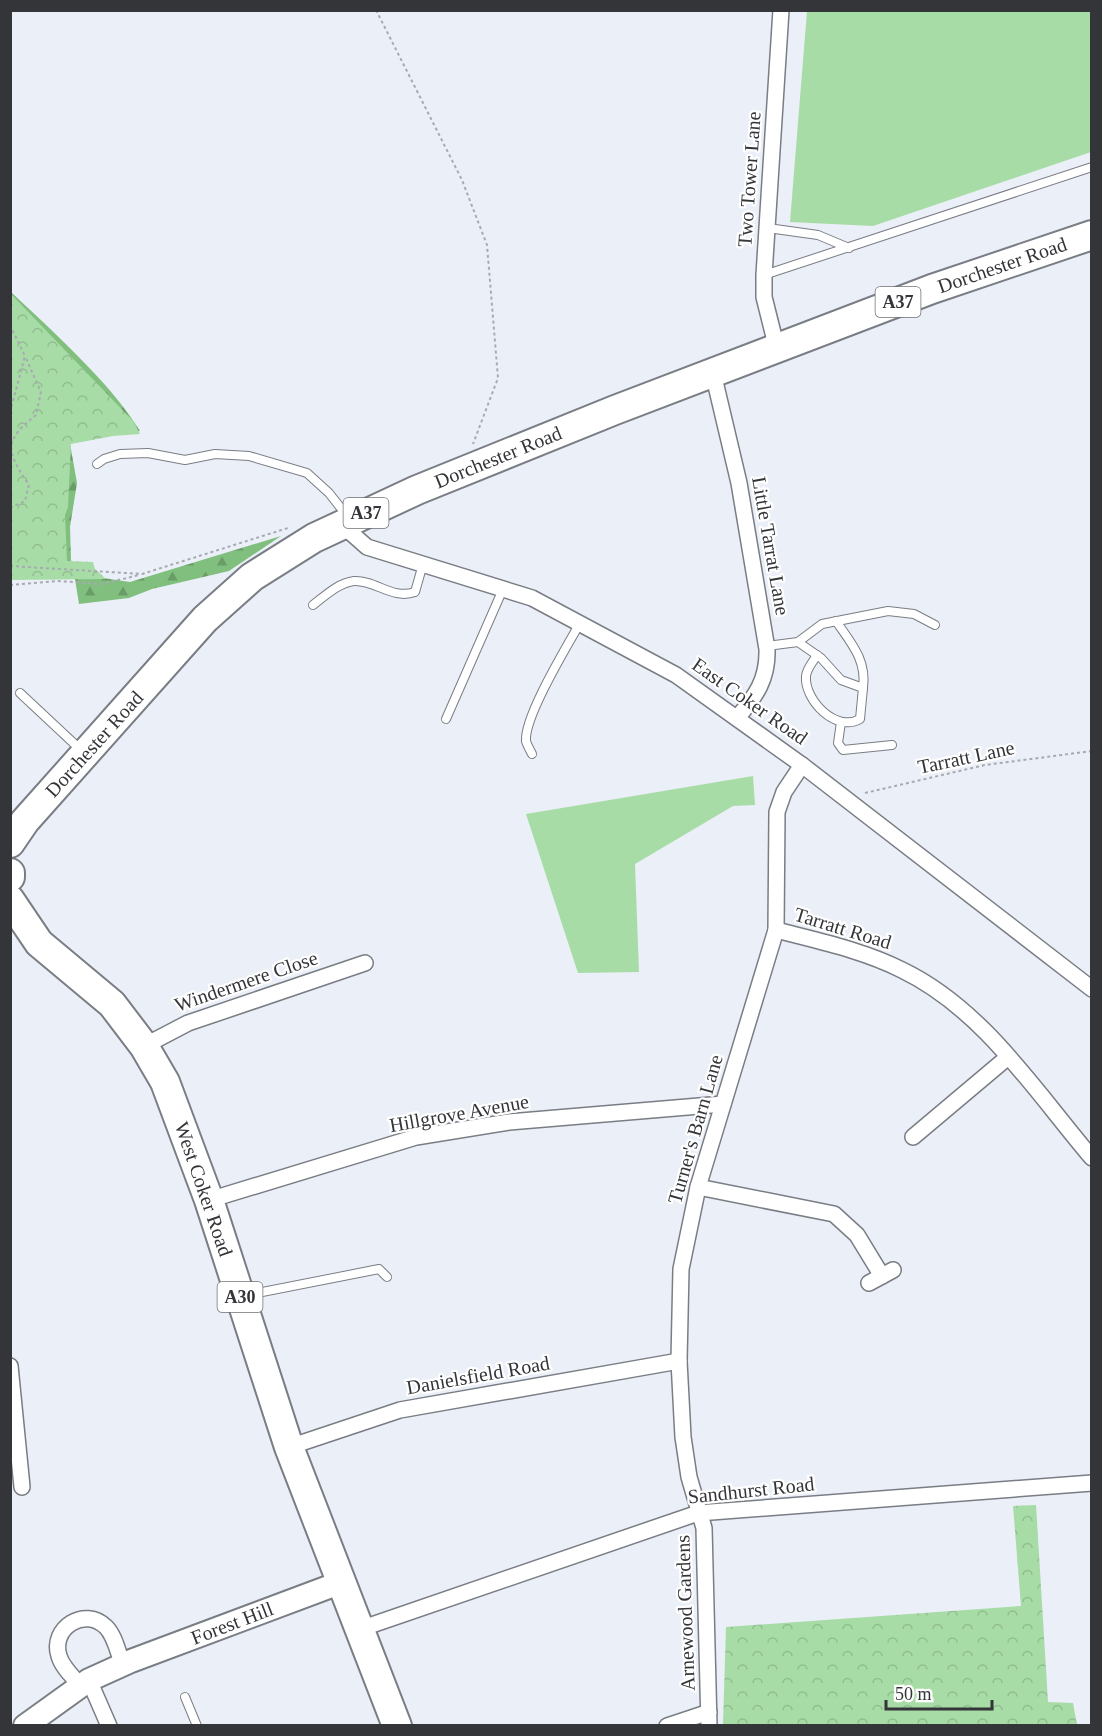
<svg xmlns="http://www.w3.org/2000/svg" width="1102" height="1736" font-family="Georgia,serif">
<defs>
<pattern id="forest-firs" width="22" height="20" patternUnits="userSpaceOnUse" patternTransform="scale(1.5)"><rect width="22" height="20" fill="#80bf7e"/><path d="M5 1l3.5 6h-7zM16 11l3.5 6h-7z" fill="#6a9c68"/></pattern>
<pattern id="park-crowns" width="20" height="18" patternUnits="userSpaceOnUse" patternTransform="scale(1.5)"><rect width="20" height="18" fill="#a8dca6"/><path d="M2 6a3 3 0 1 1 6 0M12 15a3 3 0 1 1 6 0" fill="none" stroke="#91bd90"/></pattern>
</defs>
<rect width="100%" height="100%" fill="#ebeff8"/>
<!-- green -->
<g fill="#a8dca6">
<polygon points="807,11 1091,11 1091,152 873,226 790,222"/>
<polygon points="753,776 755,805 733,806 635,864 639,972 578,973 526,814"/>
</g>
<!-- forest -->
<path fill="url(#forest-firs)" d="M10 291C52 331 110 382 140 431L69 438 77 483 70 527 71 560 76 574 130 582 281 536 229 571 152 589 129 598 79 604 75 579H11Z"/>
<!-- park -->
<g fill="url(#park-crowns)">
<polygon points="10,293 134,422 140,434 113,436 71,444 68,507 65,515 67,561 93,562 95,569 106,579 11,580"/>
<polygon points="1036,1505 1048,1702 1073,1703 1077,1725 723,1725 726,1627 1021,1606 1013,1506"/>
</g>
<g fill="none" stroke-linecap="round" stroke-linejoin="round">
<!-- lane casing -->
<g stroke="#797d84" stroke-width="10">
<g id="lane">
<polyline points="768,228 818,235 849,248"/>
<polyline points="764,275 1092,167"/>
<polyline points="97,464 104,459 120,454 148,453 185,460 215,454 249,456 307,473 329,493 347,516"/>
<path d="M313 605C325 596 338 583 354 581 376 580 392 600 415 592L423 564"/>
<path d="M798 642 821 658 841 680 863 688C867 660 851 643 836 621"/>
<polyline points="767,646 798,642 822,624 888,611 914,614 935,625"/>
<path d="M817 655C813 662 807 668 806 676 804 700 836 733 860 719L863 688"/>
<polyline points="20,693 82,751"/>
<polyline points="446,719 503,589"/>
<polyline points="841,722 838,743 843,750 892,745"/>
<path d="M532 754C530 750 527 745 526 741 524 717 567 646 580 623"/>
<polyline points="247,1295 379,1269 387,1277"/>
<polyline points="185,1697 197,1726"/>
</g>
</g>
<!-- street casing -->
<g stroke="#797d84" stroke-width="18">
<g id="street">
<polyline points="777,349 764,297 764,275 781,10"/>
<path d="M713 373 739 483 767 649C768 679 756 696 737 718"/>
<polyline points="341,524 367,547 532,598 676,675 802,765 1092,989"/>
<path d="M776 930C818 941 862 950 902 970 983 1009 1035 1091 1092 1158"/>
<polyline points="144,1046 188,1023 365,963"/>
<polyline points="913,1137 1008,1057"/>
<polyline points="698,1187 834,1214 857,1235 882,1276"/>
<polyline points="209,1200 416,1137 509,1122 723,1104"/>
<polyline points="869,1283 893,1270"/>
<polyline points="10,1366 22,1487"/>
<polyline points="289,1447 400,1410 679,1361"/>
<polyline points="360,1629 698,1513 1092,1483"/>
<polyline points="89,1680 109,1726"/>
<path d="M81 1686C73 1677 62 1667 59 1656 50 1628 85 1606 106 1627 115 1636 118 1653 123 1665"/>
<polyline points="667,1726 709,1712"/>
<polyline points="709,1726 704,1528 689,1477 683,1437 679,1361 681,1269 698,1187 776,930 777,812 784,792 802,765"/>
</g>
</g>
<!-- secondary casing -->
<g stroke="#797d84" stroke-width="26">
<polyline id="secondary" points="25,1726 89,1680 131,1661 342,1582"/>
</g>
<!-- highway casing -->
<g stroke="#797d84" stroke-width="32">
<g id="highway">
<polyline points="10,843 25,821 205,619 252,577 314,538 417,490 615,410 932,289 1092,235"/>
<polyline points="10,873 10,877"/>
<polyline points="10,900 39,943 112,1004 144,1046 165,1082 209,1200 289,1447 397,1726"/>
</g>
</g>
<!-- path -->
<g stroke="#a7aab1" stroke-width="2" stroke-dasharray="3 3" stroke-linecap="butt">
<polyline points="376,10 462,180 487,245 498,378 473,444"/>
<polyline points="10,325 25,356 10,412"/>
<path d="M10 508 25 501 29 485C6 451 3 441 36 415L41 392 25 356"/>
<polyline points="10,566 142,574 288,528"/>
<polyline points="10,585 58,581 102,584 139,575"/>
<polyline points="865,793 985,765 1092,751"/>
</g>
<!-- lane -->
<use href="#lane" stroke="#fff" stroke-width="8"/>
<!-- street -->
<use href="#street" stroke="#fff" stroke-width="15"/>
<!-- secondary -->
<use href="#secondary" stroke="#fff" stroke-width="22"/>
<!-- highway -->
<use href="#highway" stroke="#fff" stroke-width="28"/>
</g>
<g text-anchor="middle" stroke-width="4.5" stroke-linejoin="round" paint-order="stroke">
<!-- shield labels -->
<g fill="#fff" stroke="#717274" stroke-width="1.5">
<rect x="875.5" y="287" width="45" height="30" rx="4.5"/>
<rect x="343.5" y="498" width="45" height="30" rx="4.5"/>
<rect x="217.5" y="1282" width="45" height="30" rx="4.5"/>
</g>
<g font-size="18" font-weight="bold" fill="#343539">
<text x="898" y="308">A37</text>
<text x="366" y="519">A37</text>
<text x="240" y="1303">A30</text>
</g>
<!-- street labels -->
<g font-size="20" fill="#343539" stroke="#fff">
<text transform="translate(749 179) rotate(-86)" y="7">Two Tower Lane</text>
<text transform="translate(1002 265) rotate(-19)" y="7">Dorchester Road</text>
<text transform="translate(498 457) rotate(-22)" y="7">Dorchester Road</text>
<text transform="translate(771 546) rotate(80)" y="7">Little Tarrat Lane</text>
<text transform="translate(750 701) rotate(35)" y="7">East Coker Road</text>
<text transform="translate(94 744) rotate(-48)" y="7">Dorchester Road</text>
<text transform="translate(966 757) rotate(-12)" y="7">Tarratt Lane</text>
<text transform="translate(843 928) rotate(17)" y="7">Tarratt Road</text>
<text transform="translate(246 981) rotate(-19)" y="7">Windermere Close</text>
<text transform="translate(459 1113) rotate(-10)" y="7">Hillgrove Avenue</text>
<text transform="translate(695 1129) rotate(-74)" y="7">Turner's Barn Lane</text>
<text transform="translate(204 1189) rotate(71)" y="7">West Coker Road</text>
<text transform="translate(478 1375) rotate(-10)" y="7">Danielsfield Road</text>
<text transform="translate(751 1490) rotate(-6)" y="7">Sandhurst Road</text>
<text transform="translate(685 1613) rotate(-92)" y="7">Arnewood Gardens</text>
<text transform="translate(232 1623) rotate(-21)" y="7">Forest Hill</text>
</g>
</g>
<!-- border -->
<rect width="1102" height="1736" fill="none" stroke="#343539" stroke-width="24"/>
<!-- scale -->
<path d="M886 1700v9h106v-9" fill="none" stroke="#343539" stroke-width="3"/>
<text x="895" y="1700" font-size="18" fill="#343539" stroke="#ffffff" stroke-width="4.5" paint-order="stroke">50 m</text>
</svg>
